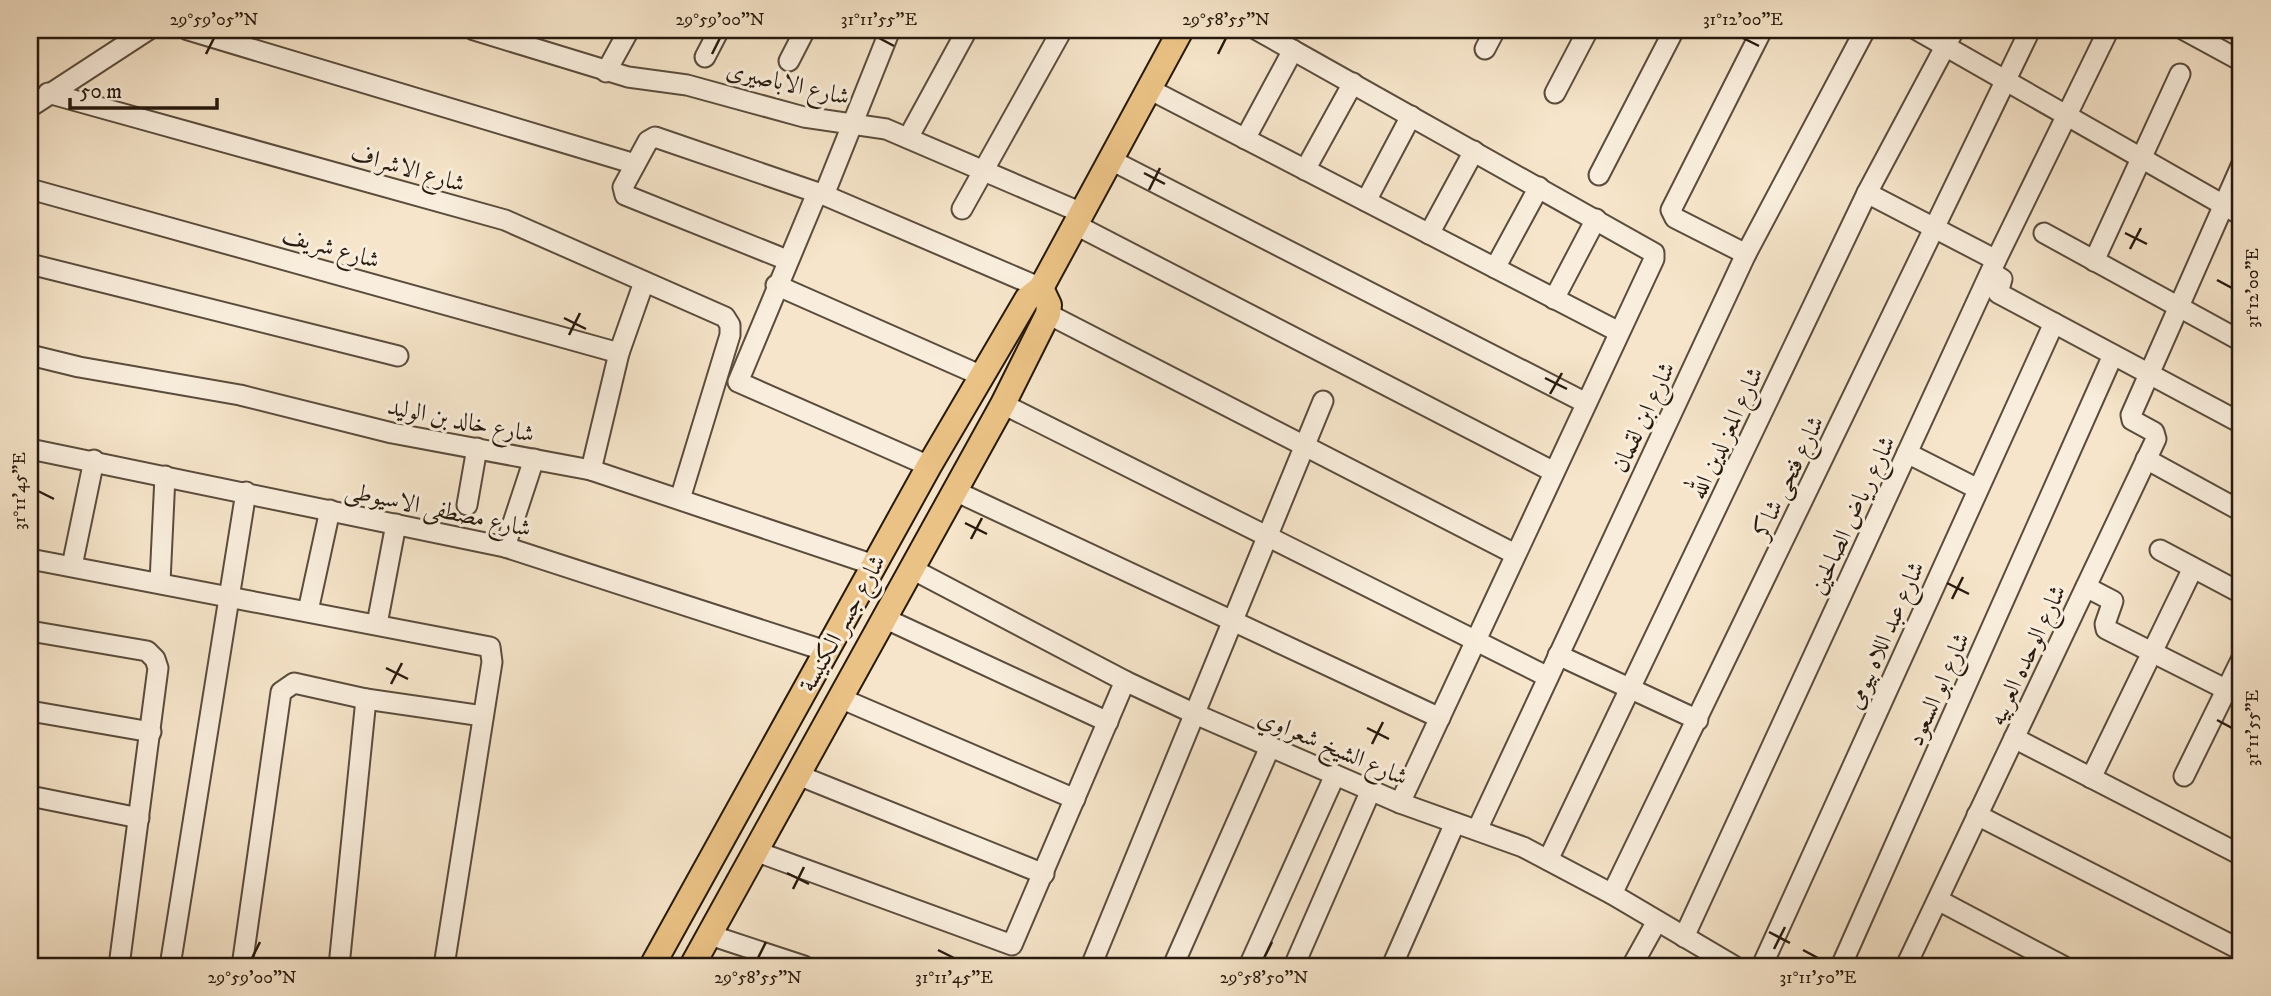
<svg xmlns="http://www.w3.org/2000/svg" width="2271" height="996" font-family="'IM FELL DW Pica',Amiri,serif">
<rect width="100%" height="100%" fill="#f6e5ca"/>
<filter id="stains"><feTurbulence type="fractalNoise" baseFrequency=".00286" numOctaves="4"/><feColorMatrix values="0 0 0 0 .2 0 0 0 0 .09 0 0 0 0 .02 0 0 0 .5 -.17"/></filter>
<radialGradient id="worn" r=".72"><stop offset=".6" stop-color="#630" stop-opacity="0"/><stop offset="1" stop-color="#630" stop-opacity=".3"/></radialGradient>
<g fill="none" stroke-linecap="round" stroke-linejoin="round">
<!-- minor casing -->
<g stroke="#5a4c3c" stroke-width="23">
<g id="minor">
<polyline points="188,30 635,164"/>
<polyline points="474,30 628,77 687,85 804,117 886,129 1082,213"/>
<polyline points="1257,30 1654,253 1654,259 1400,803"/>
<polyline points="1917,30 2241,215"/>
<polyline points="2184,30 2241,61"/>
<polyline points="1485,49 1495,30"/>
<polyline points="705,57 719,30"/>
<polyline points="789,61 805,30"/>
<polyline points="606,72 629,30"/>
<polyline points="1149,89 1619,332"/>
<polyline points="48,93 505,220 725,317 730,325 730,335 680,499"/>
<polyline points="1555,93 1588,30"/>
<polyline points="30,107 148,30"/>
<polyline points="908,138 967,30"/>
<polyline points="1245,139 1293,50"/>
<polyline points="1111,160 1586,403"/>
<polyline points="1305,170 1353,83"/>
<polyline points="1599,175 1674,30"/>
<polyline points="30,189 619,353"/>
<polyline points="817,193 738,382 929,466"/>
<polyline points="1867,193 1996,260"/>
<polyline points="824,195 890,30"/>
<polyline points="1366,201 1411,116"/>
<polyline points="962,209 1062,30"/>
<polyline points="1076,225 1554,472"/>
<polyline points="2044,233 2241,341"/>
<polyline points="1429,234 1474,151"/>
<polyline points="1746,254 1675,218 1671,210 1762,30"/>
<polyline points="787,260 625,195 623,187 648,141 655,137 824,195 1041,288"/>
<polyline points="2094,261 2180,74"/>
<polyline points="30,264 398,356"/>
<polyline points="1495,268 1539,187"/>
<polyline points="1991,272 2002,279 1998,293 2241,423"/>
<polyline points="776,285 982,376"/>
<polyline points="1554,299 1596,219"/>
<polyline points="1048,314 1515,554"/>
<polyline points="30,355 79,367 240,395 392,433 591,470 874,565"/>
<polyline points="1003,404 1548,677"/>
<polyline points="30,449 505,547 826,651"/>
<polyline points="1907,453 1978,489"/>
<polyline points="2146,459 2241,511"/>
<polyline points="591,470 619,353 644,282"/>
<polyline points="955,491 1440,718"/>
<polyline points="467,505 477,448"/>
<polyline points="505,547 534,459"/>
<polyline points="2160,550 2241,593"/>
<polyline points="30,559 490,647 492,662 444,966"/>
<polyline points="72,566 94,460"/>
<polyline points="912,569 1125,681 1195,714 1400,803 1523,847 1612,894 1734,966"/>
<polyline points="160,582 165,476"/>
<polyline points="2086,587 2113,601 2105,624 2106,629 2241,697"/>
<polyline points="308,611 330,510"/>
<polyline points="884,618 1108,722"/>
<polyline points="377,624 396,524"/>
<polyline points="30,631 147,651 155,659 158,668 119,966"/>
<polyline points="1558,655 1698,720"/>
<polyline points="840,698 1075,799"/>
<polyline points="30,711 151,732"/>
<polyline points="2014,738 2241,855"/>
<polyline points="798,775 1044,874"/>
<polyline points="2184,776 2241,660"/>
<polyline points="2091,778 2193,568"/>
<polyline points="30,796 139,818"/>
<polyline points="1977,815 2241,950"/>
<polyline points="1477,830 1746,254 1865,30"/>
<polyline points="755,851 1012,945 1125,681"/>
<polyline points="1548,860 1867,193 1954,30"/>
<polyline points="1612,894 2030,30"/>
<polyline points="1938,900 2063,966"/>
<polyline points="710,935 804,966"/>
<polyline points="1684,937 1996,260 2106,35"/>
<polyline points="170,966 246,492"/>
<polyline points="242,966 281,692 294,683 366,699 483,716"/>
<polyline points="339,966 366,699"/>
<polyline points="1091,966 1323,401"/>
<polyline points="1173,966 1270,747"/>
<polyline points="1249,966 1335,775"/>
<polyline points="1294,966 1371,790"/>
<polyline points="1392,966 1455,823"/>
<polyline points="1632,966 1657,921"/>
<polyline points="1762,966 2054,323"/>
<polyline points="1841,966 2113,355"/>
<polyline points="1906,966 2156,439 2154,432 2132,420 2131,415 2241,166"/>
</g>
</g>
<!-- major casing -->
<g stroke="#26190d" stroke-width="28">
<g id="major">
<polyline points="652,966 929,466 1027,299 1041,288 1181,30"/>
<polyline points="692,966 1003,404 1048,314 1049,305 1041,288"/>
</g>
</g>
<!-- minor -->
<use href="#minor" stroke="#f9eedd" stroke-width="19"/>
<!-- major -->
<use href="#major" stroke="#ebc285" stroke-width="24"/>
</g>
<!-- ticks -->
<path fill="none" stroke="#26190d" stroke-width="2.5" d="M879 38 894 46M1743 38 1759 46M206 54 214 38M712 54 720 38M1218 54 1226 38M1144 173 1165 184M1149 190 1160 168M2125 233 2147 244M2130 249 2141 228M2217 280 2232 288M564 318 586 329M569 335 580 313M1545 378 1567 389M1550 394 1562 373M38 491 54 499M965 523 987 534M971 539 982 518M1947 583 1969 594M1952 599 1963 577M386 668 408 679M391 684 402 663M2217 720 2232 728M1367 728 1389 739M1372 744 1383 722M787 873 809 884M793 889 804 867M1769 932 1790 943M1774 949 1785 927M938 950 954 958M1803 950 1818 958M252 958 260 942M758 958 766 942M1264 958 1272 942"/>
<g text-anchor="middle" stroke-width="6" stroke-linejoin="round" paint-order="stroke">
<!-- street labels -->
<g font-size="24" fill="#26190d" stroke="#f9eedd">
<text transform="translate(788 83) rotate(13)" y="8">شارع الاباصيرى</text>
<text transform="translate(408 168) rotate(16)" y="8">شارع الاشراف</text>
<text transform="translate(331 247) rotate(16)" y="8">شارع شريف</text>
<text transform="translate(1643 417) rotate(-65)" y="8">شارع ابن لقمان</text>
<text transform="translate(461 420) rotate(11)" y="8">شارع خالد بن الوليد</text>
<text transform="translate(1726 433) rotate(-65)" y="8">شارع المعز لدين الله</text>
<text transform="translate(1788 477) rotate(-64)" y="8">شارع فتحى شاكر</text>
<text transform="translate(438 509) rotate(12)" y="8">شارع مصطفى الاسيوطى</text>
<text transform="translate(1852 515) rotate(-65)" y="8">شارع رياض الصالحين</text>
<text transform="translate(842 623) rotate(-61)" y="8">شارع جسر الكنيسة</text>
<text transform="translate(1885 635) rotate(-66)" y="8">شارع عبد اللاه بيومى</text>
<text transform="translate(2027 655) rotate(-65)" y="8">شارع الوحده العربيه</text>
<text transform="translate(1938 689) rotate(-66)" y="8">شارع ابو السعود</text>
<text transform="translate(1333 747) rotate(23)" y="8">شارع الشيخ شعراوي</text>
</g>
</g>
<!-- margin -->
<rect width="2271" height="996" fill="none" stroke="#f6e5ca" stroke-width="77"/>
<!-- scale -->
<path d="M70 98v10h147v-10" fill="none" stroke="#26190d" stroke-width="3.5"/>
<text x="80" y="98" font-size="21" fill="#26190d" stroke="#f9eedd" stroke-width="5" paint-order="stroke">50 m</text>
<rect x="38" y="38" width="2194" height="920" fill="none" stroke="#26190d" stroke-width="2.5"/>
<g font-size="18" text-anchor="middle" fill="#26190d">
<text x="214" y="25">29°59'05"N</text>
<text x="720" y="25">29°59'00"N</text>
<text x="879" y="25">31°11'55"E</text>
<text x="1226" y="25">29°58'55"N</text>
<text x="1743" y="25">31°12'00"E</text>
<text transform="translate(2252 288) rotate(-90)" y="6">31°12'00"E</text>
<text transform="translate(19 491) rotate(-90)" y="6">31°11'45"E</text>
<text transform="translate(2252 728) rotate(-90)" y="6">31°11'55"E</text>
<text x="252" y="983">29°59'00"N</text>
<text x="758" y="983">29°58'55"N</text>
<text x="954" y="983">31°11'45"E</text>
<text x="1264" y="983">29°58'50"N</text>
<text x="1818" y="983">31°11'50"E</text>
</g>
<rect width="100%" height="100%" filter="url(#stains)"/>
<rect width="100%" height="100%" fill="url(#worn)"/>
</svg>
